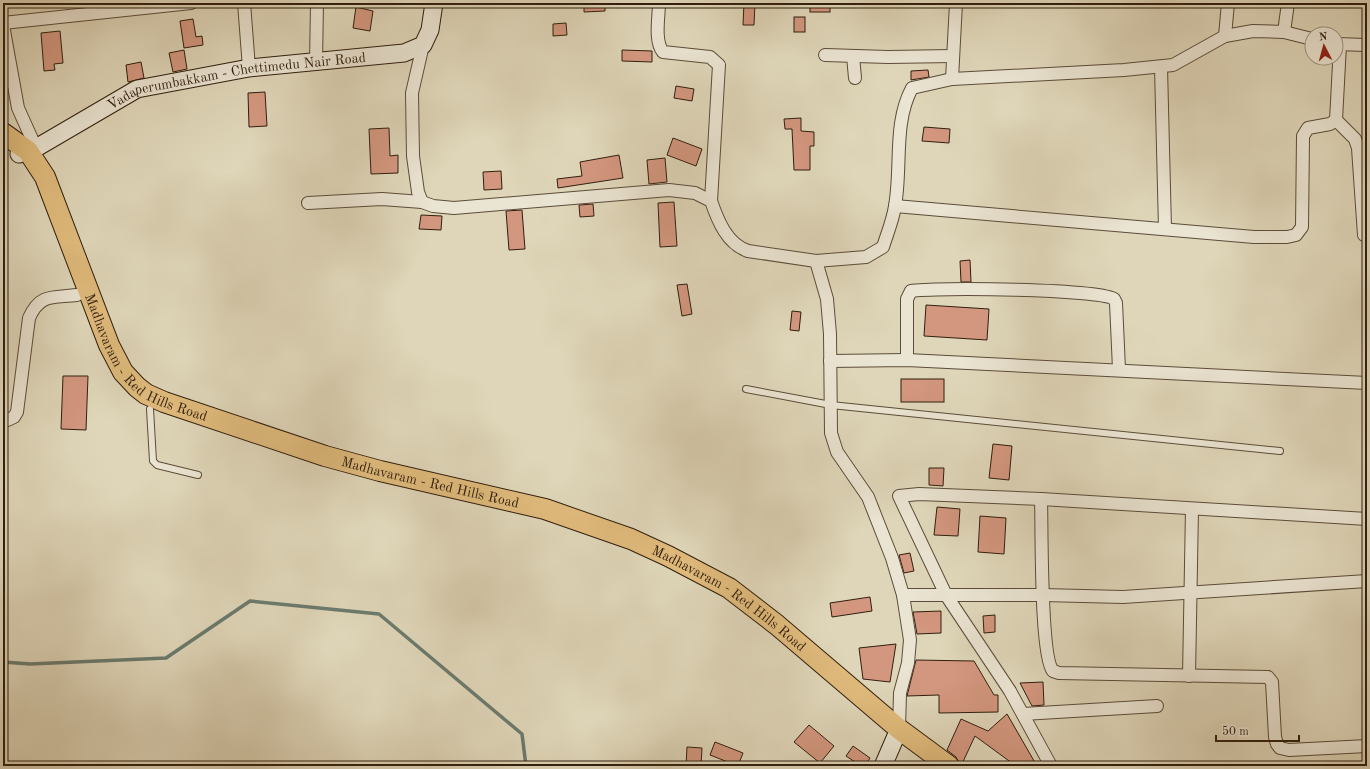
<svg xmlns="http://www.w3.org/2000/svg" width="1370" height="769" font-family="'Old Standard TT',serif">
<rect width="100%" height="100%" fill="#dfd6b9"/>
<filter id="stains"><feTurbulence type="fractalNoise" baseFrequency=".005" numOctaves="4"/><feColorMatrix values="0 0 0 0 .2 0 0 0 0 .09 0 0 0 0 .02 0 0 0 .5 -.17"/></filter>
<radialGradient id="worn" r=".72"><stop offset=".6" stop-color="#630" stop-opacity="0"/><stop offset="1" stop-color="#630" stop-opacity=".3"/></radialGradient>
<g fill="none" stroke-linecap="round" stroke-linejoin="round">
<!-- stream -->
<polyline stroke="#6b7b6e" stroke-width="3.5" points="3,662 30,664 166,658 250,601 379,614 522,734 526,766"/>
</g>
<!-- building -->
<g fill="#d3977f" stroke="#301e0e">
<polygon points="584,3 605,3 605,11 584,12"/>
<polygon points="744,3 755,3 754,25 743,25"/>
<rect x="810" y="3" width="20" height="9"/>
<polygon points="356,7 373,11 370,31 353,28"/>
<rect x="794" y="17" width="11" height="15"/>
<polygon points="193,19 196,37 202,36 203,45 184,48 180,21"/>
<polygon points="566,23 567,35 553,36 553,24"/>
<polygon points="60,31 63,63 54,64 55,70 44,71 41,33"/>
<polygon points="184,50 187,69 173,72 169,53"/>
<polygon points="622,50 652,51 652,62 622,61"/>
<polygon points="141,62 144,78 128,82 126,65"/>
<polygon points="928,70 929,77 911,80 911,71"/>
<polygon points="676,86 694,89 692,101 674,98"/>
<polygon points="265,92 267,126 249,127 248,93"/>
<polygon points="801,118 801,131 814,132 814,146 810,146 810,170 794,170 792,129 785,129 784,119"/>
<polygon points="924,127 950,129 949,143 922,141"/>
<polygon points="389,128 390,156 398,155 398,173 371,174 369,129"/>
<polygon points="673,138 702,149 696,166 667,155"/>
<polygon points="619,155 623,178 558,188 557,179 582,176 580,162"/>
<polygon points="665,158 667,182 649,184 647,160"/>
<polygon points="501,171 502,189 484,190 483,172"/>
<polygon points="674,202 677,246 660,247 658,203"/>
<polygon points="593,204 594,216 580,217 579,205"/>
<polygon points="522,210 525,249 509,250 506,211"/>
<polygon points="421,215 442,216 441,230 419,229"/>
<polygon points="970,260 971,282 961,282 960,261"/>
<polygon points="687,284 692,314 682,316 677,285"/>
<polygon points="926,305 989,309 987,340 924,336"/>
<polygon points="792,311 801,312 799,331 790,330"/>
<polygon points="63,376 88,376 86,430 61,429"/>
<rect x="901" y="379" width="43" height="23"/>
<polygon points="993,444 1012,446 1009,480 989,478"/>
<polygon points="929,468 944,468 943,486 929,485"/>
<polygon points="937,507 960,509 958,536 934,535"/>
<polygon points="980,516 1006,518 1004,554 978,552"/>
<polygon points="910,553 914,571 904,573 899,555"/>
<polygon points="870,597 872,611 832,617 830,603"/>
<polygon points="941,611 941,633 917,634 913,612"/>
<polygon points="995,615 995,632 984,633 983,616"/>
<polygon points="896,644 890,682 863,679 859,648"/>
<polygon points="916,660 974,661 994,695 998,695 998,712 939,713 939,695 907,696"/>
<polygon points="1043,682 1044,705 1032,706 1020,683"/>
<polygon points="1007,714 1037,766 1016,766 975,736 961,766 956,757 947,750 961,719 988,731"/>
<polygon points="809,725 834,746 820,763 794,742"/>
<polygon points="715,742 743,753 738,766 710,755"/>
<polygon points="853,746 870,758 865,766 861,766 846,756"/>
<polygon points="687,747 702,748 701,766 686,766"/>
</g>
<g fill="none" stroke-linecap="round" stroke-linejoin="round">
<!-- lane casing -->
<g stroke="#5c4c39" stroke-width="8">
<g id="lane">
<polyline points="746,389 831,405 1280,451"/>
<polyline points="150,409 153,461 157,465 198,475"/>
</g>
</g>
<!-- street casing -->
<g stroke="#5c4c39" stroke-width="14">
<g id="street">
<polyline points="244,3 249,68"/>
<path d="M659 3C659 17 654 41 663 52L710 57 719 65 711 201"/>
<polyline points="3,23 191,3"/>
<polyline points="3,25 18,108 36,148"/>
<polyline points="1284,32 1288,3"/>
<polyline points="1225,36 1228,3"/>
<polyline points="1336,44 1367,45"/>
<path d="M423 45 412 93 413 156 418 192 422 202 433 206 454 208 669 190 695 193 711 201C718 221 727 244 748 251L816 261 866 257 883 247C887 234 893 220 895 206 902 167 893 123 912 88L952 79 1124 70 1173 65 1225 36 1253 31 1284 32 1312 39"/>
<polyline points="825,55 888,57 953,56"/>
<polyline points="853,56 855,78"/>
<polyline points="316,63 317,3"/>
<polyline points="1161,67 1165,229"/>
<polyline points="952,79 956,3"/>
<polyline points="1336,120 1355,139 1358,148 1364,235"/>
<polyline points="308,203 382,199 422,202"/>
<polyline points="895,206 1254,237 1287,237 1296,235 1302,227 1303,136 1308,128 1330,124 1336,120 1340,45"/>
<polyline points="816,261 827,299 830,334 831,433 837,452 868,497 892,558 903,595 910,640 908,663 900,693 899,729"/>
<path d="M907 360V299L911 291C933 287 1101 289 1114 299L1116 303 1119 369"/>
<polyline points="830,361 907,360 1367,383"/>
<path d="M3 422 14 417 17 412 29 318C40 293 53 298 77 295"/>
<path d="M1041 499C1042 526 1040 656 1053 671L1059 673 1268 677 1272 682 1275 737 1277 744 1280 748 1289 750 1367 746"/>
<polyline points="903,595 1043,595 1123,597 1367,581"/>
<polyline points="1189,676 1192,509"/>
<polyline points="1023,714 1157,706"/>
<polyline points="1051,766 1010,691 946,595 899,496 919,494 1041,499 1367,519"/>
</g>
</g>
<!-- secondary casing -->
<g stroke="#301e0e" stroke-width="19">
<g id="secondary">
<path id="s1" d="M19 154 36 148 137 89 249 68 404 53 423 45 430 30 434 3"/>
<polyline points="883,766 899,729"/>
</g>
</g>
<!-- primary casing -->
<g stroke="#301e0e" stroke-width="22">
<g id="primary">
<path id="s2" d="M3 133 28 151 45 177 109 345 123 372 137 387 146 394 164 402 325 456 380 471 545 509 631 539 668 556 729 588 777 625 899 729 949 766"/>
</g>
</g>
<!-- lane -->
<use href="#lane" stroke="#eae4d2" stroke-width="6"/>
<!-- street -->
<use href="#street" stroke="#eae4d2" stroke-width="12"/>
<!-- secondary -->
<use href="#secondary" stroke="#eae4d2" stroke-width="17"/>
<!-- primary -->
<use href="#primary" stroke="#e0bb7c" stroke-width="20"/>
</g>
<g text-anchor="middle" stroke-width="4" stroke-linejoin="round" paint-order="stroke">
<!-- street labels -->
<g font-size="14" fill="#301e0e" stroke="#eae4d2">
<text dy="5" stroke="none"><textPath href="#s1" startOffset="234">Vadaperumbakkam - Chettimedu Nair Road</textPath></text>
<text dy="5" stroke="none"><textPath href="#s2" startOffset="278">Madhavaram - Red Hills Road</textPath></text>
<text dy="5" stroke="none"><textPath href="#s2" startOffset="602">Madhavaram - Red Hills Road</textPath></text>
<text dy="5" stroke="none"><textPath href="#s2" startOffset="926">Madhavaram - Red Hills Road</textPath></text>
</g>
</g>
<!-- margin -->
<rect width="1370" height="769" fill="none" stroke="#dfd6b9" stroke-width="16"/>
<rect x="4" y="4" width="1362" height="761" fill="none" stroke="#301e0e" stroke-width="2"/>
<rect x="8" y="8" width="1354" height="753" fill="none" stroke="#301e0e"/>
<!-- north arrow -->
<g transform="translate(1324 46) rotate(354)"><circle r="19" fill="#eae4d2" stroke="#a09584"/>
<path d="M0-3L7 15L0 10L-7 15Z" fill="#8f2418"/>
<text y="-6" font-size="11" font-weight="bold" text-anchor="middle" fill="#301e0e">N</text>
</g>
<!-- scale -->
<path d="M1216 735v6h83v-6" fill="none" stroke="#301e0e" stroke-width="2"/>
<text x="1222" y="735" font-size="12" fill="#301e0e" stroke="#eae4d2" stroke-width="3" paint-order="stroke">50 m</text>
<rect width="100%" height="100%" filter="url(#stains)"/>
<rect width="100%" height="100%" fill="url(#worn)"/>
</svg>
